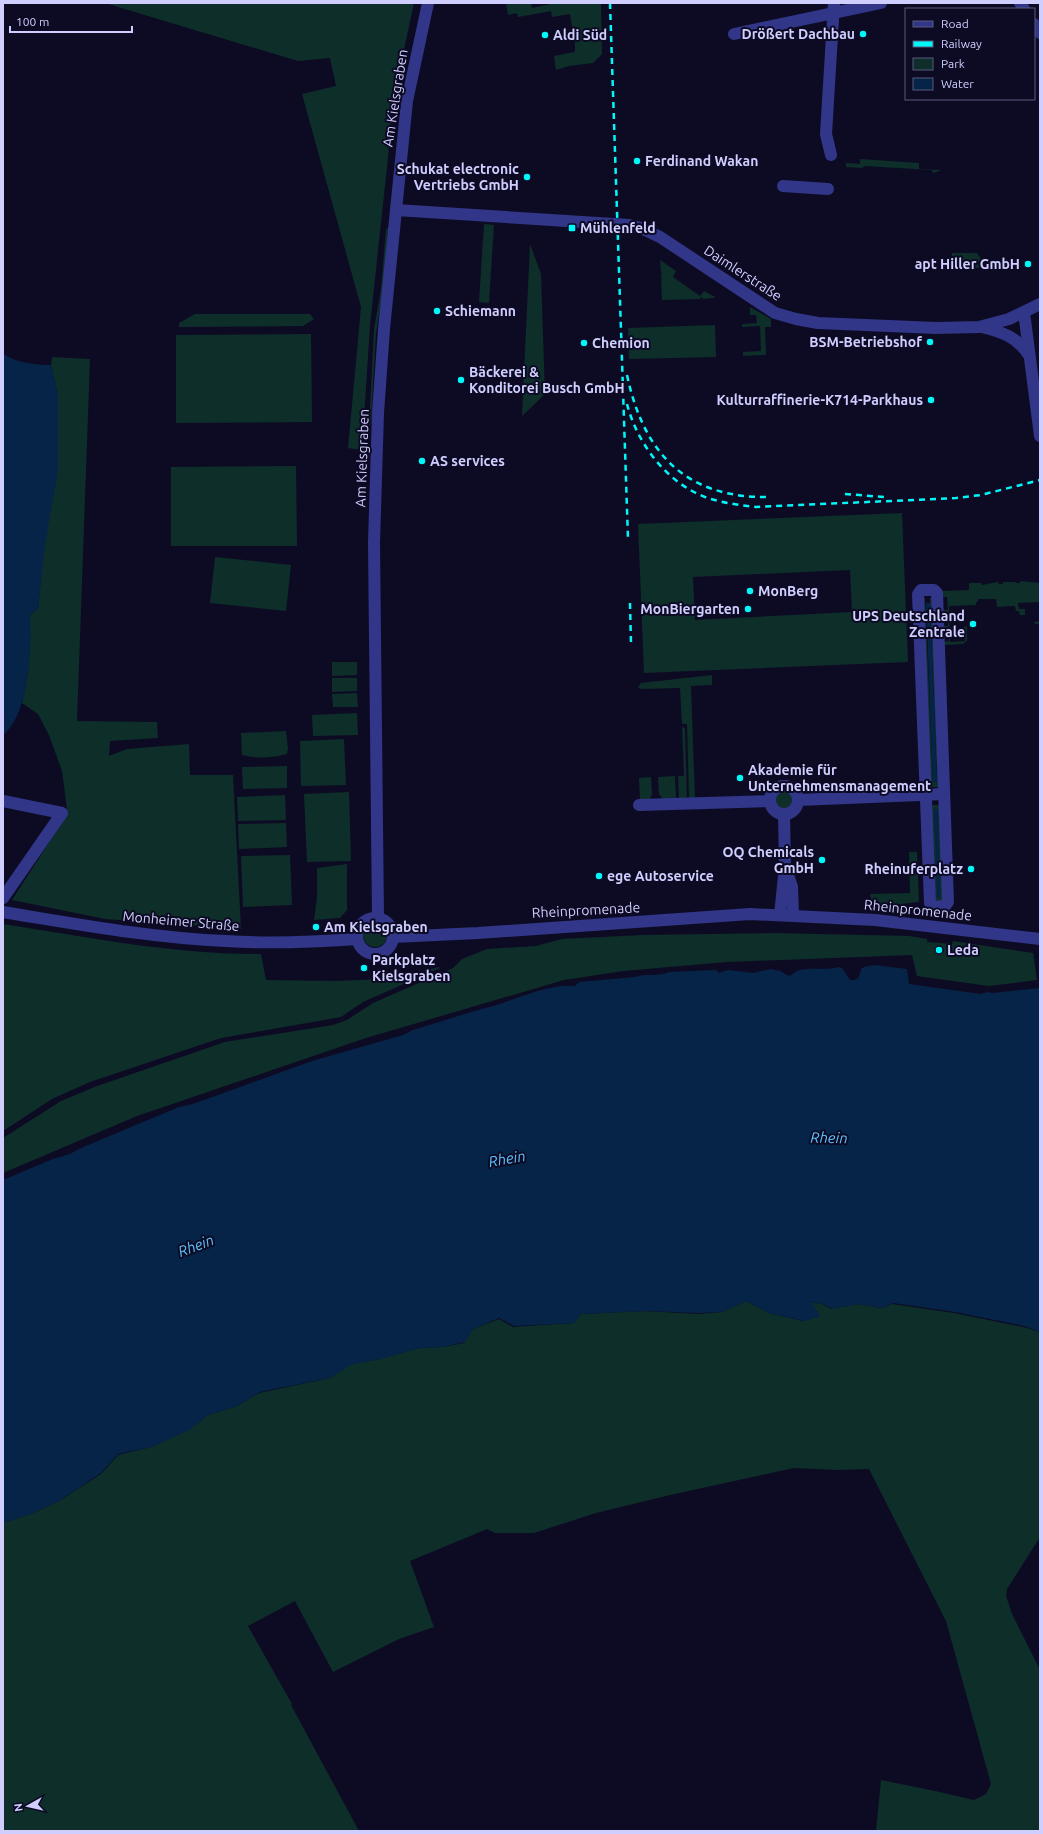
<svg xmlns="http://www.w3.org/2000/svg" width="1043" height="1834" font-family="Ubuntu,sans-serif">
<rect width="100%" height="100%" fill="#0d0b24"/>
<!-- green -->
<g fill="#0e2e2a" fill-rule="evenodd">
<polygon points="105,3 414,3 391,110 388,158 370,325 362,450 348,448 361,307 302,94 336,86 330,58 298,61"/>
<polygon points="506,3 531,3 532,8 555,3 601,3 602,54 593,63 569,66 556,70 554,56 575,52 575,43 570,14 552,17 551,11 518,17 517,13 508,15"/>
<polygon points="860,159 919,163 919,169 941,170 934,173 931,170 865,166 862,168 846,167 846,163 860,164"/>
<polygon points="484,224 494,225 489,303 479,302"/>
<polygon points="388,228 383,289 376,334 371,422 369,427 374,329 381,289 386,229"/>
<polygon points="530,244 541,274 545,394 522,416"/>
<polygon points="952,253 977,253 987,268 952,268"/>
<polygon points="660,260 676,271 673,277 700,296 704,291 715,297 714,298 703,299 701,297 700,299 662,300 661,274 662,273 661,271"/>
<polygon points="750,307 771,319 771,327 765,327 766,355 743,356 743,352 761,351 760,326 742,327 742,324 757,323 756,315 750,315"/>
<polygon points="195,314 310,314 314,319 303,326 179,327 179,323"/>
<polygon points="715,325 716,357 629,359 628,328"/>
<polygon points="311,334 312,422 176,423 176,335"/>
<polygon points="52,357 90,359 77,721 157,722 158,738 110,741 109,756 127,749 189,744 190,775 233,775 241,929 105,919 12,900 57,830 67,809 62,771 49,735 38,714 22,703 28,673 30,615 38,609 58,396 51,365"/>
<polygon points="296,466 297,546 171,546 171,467"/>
<path d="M902 513 908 662 644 673 638 524ZM850 570 852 612 695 620 693 577Z"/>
<polygon points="215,557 291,565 286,611 210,603"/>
<polygon points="1020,581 1040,583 1040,624 1035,624 1034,622 1040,621 1039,602 1018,603 1019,609 1025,609 1025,615 1020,615 1019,611 1016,611 1015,606 997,607 996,599 978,599 978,602 976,602 976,605 949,606 950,642 965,641 964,627 967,626 967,641 963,644 944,645 943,642 949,641 948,628 942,628 942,626 948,626 948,613 942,613 941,610 948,610 947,597 941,597 941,591 969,590 969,583 981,583 982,585 998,582 999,584 1003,584 1003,582 1016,582 1016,583 1020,583"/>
<polygon points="925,598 933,782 937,782 930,603 930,598 933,598 940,787 930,787 923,599"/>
<polygon points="332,662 357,662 357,675 332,676"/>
<polygon points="712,675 712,685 691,686 695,798 689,798 687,724 682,724 680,688 641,689 638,687 641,683"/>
<polygon points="332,678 357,678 357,691 332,692"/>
<polygon points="357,693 358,707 333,707 332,694"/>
<polygon points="357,713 358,735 313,736 312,715"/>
<polygon points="682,727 685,728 687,798 679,798 678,776 684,776"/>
<path d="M286 731 288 748 287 754C272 758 257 759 242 755L241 733Z"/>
<polygon points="344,739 346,785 301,786 300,741"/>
<polygon points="287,766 287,788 243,789 242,767"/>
<polygon points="675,776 676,798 663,799 659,794 658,777"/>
<polygon points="651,777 652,795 649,800 640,800 639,778"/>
<circle cx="784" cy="800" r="9"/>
<polygon points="349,792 351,861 307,862 304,794"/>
<polygon points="285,795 286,820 238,821 237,797"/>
<polygon points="931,805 940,805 945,901 934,902"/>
<polygon points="286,823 287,847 239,849 238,824"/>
<path d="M917 850V852L919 902C903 903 881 909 867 900L871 899 870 894 910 893 909 852H917Z"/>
<polygon points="290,855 292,905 243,907 241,856"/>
<polygon points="347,864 347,910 340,918 314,920 317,897 317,868"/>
<circle cx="375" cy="935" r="12"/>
<path d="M3 924C88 937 175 955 261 954L266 980 337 981 404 978 438 967 440 968 363 1002 341 1017 221 1038 90 1082 52 1099 3 1131Z"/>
<polygon points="773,933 909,936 927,939 927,942 952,944 953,941 1033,953 1037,980 989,986 917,976 912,955 727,962 623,971 564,980 366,1038 137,1116 3,1173 3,1138 61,1101 97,1086 225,1042 333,1025 347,1020 373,1003 453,968 462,959 487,949 536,946 562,939 642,935"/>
<polygon points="746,1301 769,1313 803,1321 819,1316 810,1302 822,1304 831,1309 857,1304 882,1308 892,1304 954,1313 1023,1327 1040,1332 1040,1537 1007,1589 1006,1596 1012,1614 1040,1670 1040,1831 876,1831 881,1780 935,1791 974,1800 986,1794 991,1784 946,1621 869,1469 837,1470 794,1468 670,1495 596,1513 534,1533 495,1533 487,1529 410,1561 434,1627 399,1639 333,1672 295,1601 248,1626 292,1704 291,1705 359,1831 3,1831 3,1523 33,1513 59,1501 101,1474 118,1455 151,1447 188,1430 208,1415 237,1406 259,1393 330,1378 351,1364 379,1359 420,1348 443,1347 464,1343 473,1329 499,1319 513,1327 573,1323 581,1314 645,1311 699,1314 722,1312"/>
</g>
<!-- water -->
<g fill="#062448">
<path d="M3 353C14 363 37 365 51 365L58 396V471L45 544 38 609 30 615C32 647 29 715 3 735Z"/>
<polygon points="926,603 930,603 937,782 933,782"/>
<polygon points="934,809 938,809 940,898 937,898"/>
<path d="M874 965 907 969 909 984 981 994 987 992 993 993 1040 988V1332L1024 1326 955 1312 893 1303 882 1308 857 1304 832 1309 823 1304 811 1302 820 1316 804 1321 769 1313 746 1301 722 1312 699 1313 646 1311 581 1314 574 1323 514 1326 499 1318 473 1329 465 1342 443 1347 420 1348 380 1359 352 1364 330 1378 260 1392 237 1406 208 1415 189 1430 151 1447 118 1454 101 1473 59 1501 33 1513 3 1523V1180L53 1159 70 1154 81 1148 179 1107 193 1104 312 1061 403 1035 413 1030C439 1022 464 1014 489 1007 516 1000 546 984 575 986L579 982 635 977C645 973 659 977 669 972L716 970 719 973 728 970 753 973 771 969 780 971 789 976C794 974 795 971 800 970 813 967 826 971 839 967L842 968 850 980C858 981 860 976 861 969L864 967Z"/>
</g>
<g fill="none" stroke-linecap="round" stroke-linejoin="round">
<!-- minor -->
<g stroke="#313688" stroke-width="12">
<polyline points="1020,3 1024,9"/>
<polyline points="1034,24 1040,33"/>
<polyline points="734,34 881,3"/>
<polyline points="831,155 826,134 834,3"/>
<polyline points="783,186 828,189"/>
<polyline points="396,210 629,225 641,228 660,237 775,313 796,319 818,323 936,328 979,327 1009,319 1040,304"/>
<polyline points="1024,312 1040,436"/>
<path d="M982 327C1002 332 1017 337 1028 354"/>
<polygon points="921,590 934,590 937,593 948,902 945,906 933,907 930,903 918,594"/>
<circle cx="784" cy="800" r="14"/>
<polyline points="798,800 944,794"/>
<polyline points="3,801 62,813 3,898"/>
<polyline points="639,805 770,801"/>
<polyline points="786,869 792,887 793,915"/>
<path d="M3 912C77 924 152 938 226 941 270 944 314 942 357 939"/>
<polyline points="780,915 785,866 784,814"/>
<polyline points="378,917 374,543 378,413 384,329 407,101 428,3"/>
<circle cx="375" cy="936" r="18"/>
<polyline points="393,937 478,933 750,914 875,920 1040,939"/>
</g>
<!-- rail -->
<g stroke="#00f8f9" stroke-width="2.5" stroke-dasharray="6 5" stroke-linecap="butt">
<polyline points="610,3 628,539"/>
<path d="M627 375C644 455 687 499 771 497"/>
<path d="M627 404C637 443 666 482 705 497 722 503 739 505 756 507L956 498 981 495 1040 480"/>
<polyline points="845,494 884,497"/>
<polyline points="630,603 631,644"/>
</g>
</g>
<!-- markers -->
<g fill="#00f8f9" stroke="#0d0b24" stroke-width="1.5">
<circle cx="863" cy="34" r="4"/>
<circle cx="545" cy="35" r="4"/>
<circle cx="637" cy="161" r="4"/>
<circle cx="527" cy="177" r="4"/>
<rect x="568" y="224" width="8" height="8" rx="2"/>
<circle cx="1028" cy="264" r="4"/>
<circle cx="437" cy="311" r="4"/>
<circle cx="930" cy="342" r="4"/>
<circle cx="584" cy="343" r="4"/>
<circle cx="461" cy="380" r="4"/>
<circle cx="931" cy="400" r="4"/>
<circle cx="422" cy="461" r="4"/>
<circle cx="750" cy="591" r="4"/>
<circle cx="748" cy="609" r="4"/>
<circle cx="973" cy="624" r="4"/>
<circle cx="740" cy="778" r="4"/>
<circle cx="822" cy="860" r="4"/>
<circle cx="971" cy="869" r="4"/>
<circle cx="599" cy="876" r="4"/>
<circle cx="316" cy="927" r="4"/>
<circle cx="939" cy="950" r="4"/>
<circle cx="364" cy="968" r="4"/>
</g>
<g text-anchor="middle" stroke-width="4" stroke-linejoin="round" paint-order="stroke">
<!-- poi labels -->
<g font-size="14" font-weight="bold" fill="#cfceff" stroke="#0d0b24" text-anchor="start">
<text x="855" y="39" text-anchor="end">Drößert Dachbau</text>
<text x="553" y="40">Aldi Süd</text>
<text x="645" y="166">Ferdinand Wakan</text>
<text x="519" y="174" text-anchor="end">Schukat electronic<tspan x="519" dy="16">Vertriebs GmbH</tspan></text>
<text x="580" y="233">Mühlenfeld</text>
<text x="1020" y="269" text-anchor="end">apt Hiller GmbH</text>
<text x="445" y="316">Schiemann</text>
<text x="922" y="347" text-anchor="end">BSM-Betriebshof</text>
<text x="592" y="348">Chemion</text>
<text x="469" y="377">Bäckerei &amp;<tspan x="469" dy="16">Konditorei Busch GmbH</tspan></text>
<text x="923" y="405" text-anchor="end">Kulturraffinerie-K714-Parkhaus</text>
<text x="430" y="466">AS services</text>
<text x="758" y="596">MonBerg</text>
<text x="740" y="614" text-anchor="end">MonBiergarten</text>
<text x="965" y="621" text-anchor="end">UPS Deutschland<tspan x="965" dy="16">Zentrale</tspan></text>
<text x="748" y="775">Akademie für<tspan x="748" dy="16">Unternehmensmanagement</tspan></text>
<text x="814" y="857" text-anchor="end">OQ Chemicals<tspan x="814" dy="16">GmbH</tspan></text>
<text x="963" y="874" text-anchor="end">Rheinuferplatz</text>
<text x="607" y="881">ege Autoservice</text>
<text x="324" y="932">Am Kielsgraben</text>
<text x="947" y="955">Leda</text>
<text x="372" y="965">Parkplatz<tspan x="372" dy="16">Kielsgraben</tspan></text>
</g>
<!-- street labels -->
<g font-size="14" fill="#cfceff" stroke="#0d0b24">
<text transform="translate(395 98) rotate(-81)" y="5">Am Kielsgraben</text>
<text transform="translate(743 273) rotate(33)" y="5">Daimlerstraße</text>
<text transform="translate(362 458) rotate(-88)" y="5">Am Kielsgraben</text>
<text transform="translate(586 910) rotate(-3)" y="5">Rheinpromenade</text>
<text transform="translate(918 910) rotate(6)" y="5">Rheinpromenade</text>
<text transform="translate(181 921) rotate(5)" y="5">Monheimer Straße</text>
</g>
<!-- water labels -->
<g font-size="15" font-style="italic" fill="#5cc3ff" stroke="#0d0b24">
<text transform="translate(829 1138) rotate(1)" y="5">Rhein</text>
<text transform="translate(507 1159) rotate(-10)" y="5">Rhein</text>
<text transform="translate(196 1246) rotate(-21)" y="5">Rhein</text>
</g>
</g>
<!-- border -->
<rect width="1043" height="1834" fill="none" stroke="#cfceff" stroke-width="8"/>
<!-- legend -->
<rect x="905" y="8" width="130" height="92" fill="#0d0b24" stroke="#5b597c"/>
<rect x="913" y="21" width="20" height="6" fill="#313688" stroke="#5b597c"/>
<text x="941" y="28" font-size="12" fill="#cfceff">Road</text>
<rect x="913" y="41" width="20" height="6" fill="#00f8f9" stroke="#5b597c"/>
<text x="941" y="48" font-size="12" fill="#cfceff">Railway</text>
<rect x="913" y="58" width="20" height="12" fill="#0e2e2a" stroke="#5b597c"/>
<text x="941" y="68" font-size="12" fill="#cfceff">Park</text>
<rect x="913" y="78" width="20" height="12" fill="#062448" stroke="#5b597c"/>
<text x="941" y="88" font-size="12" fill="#cfceff">Water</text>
<!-- north arrow -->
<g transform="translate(28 1806) rotate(262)" stroke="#0d0b24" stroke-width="3" paint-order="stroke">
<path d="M0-3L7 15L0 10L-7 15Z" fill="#cfceff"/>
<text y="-6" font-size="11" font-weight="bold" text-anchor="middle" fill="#cfceff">N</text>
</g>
<!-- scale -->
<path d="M10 26v6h122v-6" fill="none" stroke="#cfceff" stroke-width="2"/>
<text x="16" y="26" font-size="12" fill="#cfceff" stroke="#0d0b24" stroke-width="3" paint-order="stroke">100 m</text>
</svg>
